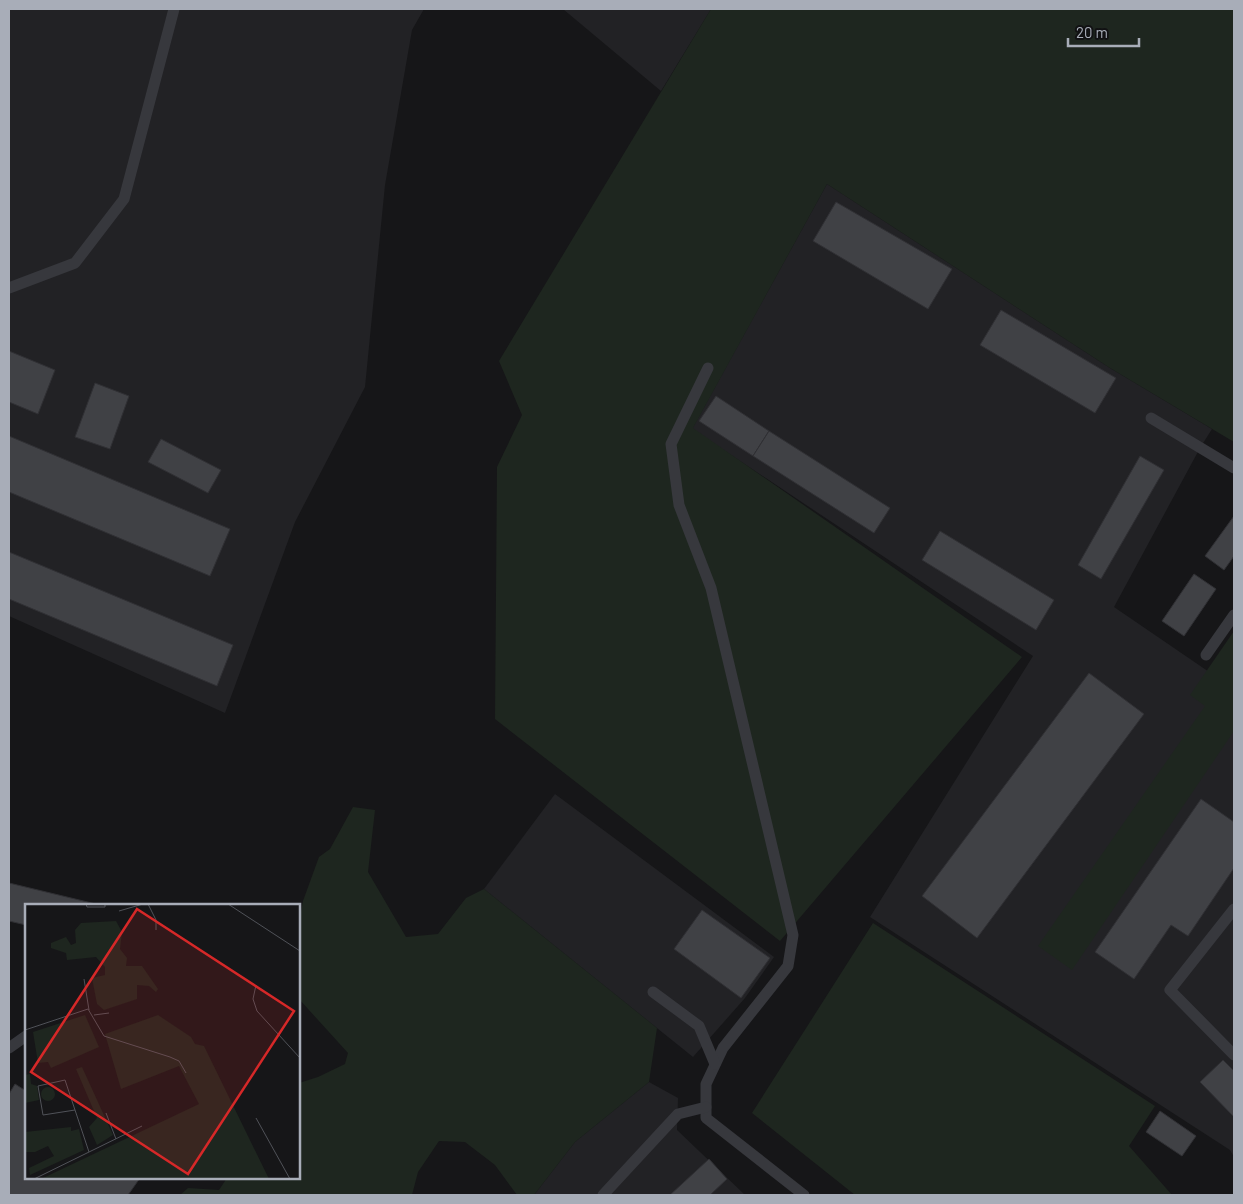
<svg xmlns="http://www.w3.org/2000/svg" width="1243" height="1204" font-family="Barlow,sans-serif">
<rect width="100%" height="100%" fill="#161618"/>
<!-- built -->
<g fill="#222225">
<polygon points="9,9 424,9 412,30 385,185 365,387 295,522 225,713 9,616"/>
<polygon points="563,9 711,9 661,91"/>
<polygon points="827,184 1110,368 1212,429 1200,448 1114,607 1234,689 1234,1157 1230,1150 870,917 1033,656 692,429"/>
<polygon points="555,794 774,957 745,998 693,1057 484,889"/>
<polygon points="649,1082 678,1098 677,1130 745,1195 534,1195 575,1142"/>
</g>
<!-- green -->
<g fill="#1e261f">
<polygon points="711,9 1234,9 1234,442 1110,368 827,184 693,428 1022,657 780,941 495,719 497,467 522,415 499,361"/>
<polygon points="1234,631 1234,731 1072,970 1038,946 1205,706 1190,695"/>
<polygon points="353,807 375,810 368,872 406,937 438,934 466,898 484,889 657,1028 649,1082 575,1142 534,1195 517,1195 495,1165 465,1142 439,1141 418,1172 412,1195 180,1195 188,1188 219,1190 227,1178 299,1178 299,1083 318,1077 345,1064 348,1053 299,999 299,922 303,901 319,857 330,849"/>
<polygon points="873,923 1155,1106 1129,1146 1172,1195 855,1195 752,1113"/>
</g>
<!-- building -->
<g fill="#404145" stroke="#303034">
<polygon points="836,202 952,269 928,309 813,241"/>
<polygon points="1001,310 1116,378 1095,413 980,345"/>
<polygon points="9,351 55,370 38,414 9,402"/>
<polygon points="95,383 129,396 110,449 75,437"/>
<polygon points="716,396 769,431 753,456 699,421"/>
<polygon points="769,431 890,508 874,533 753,456"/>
<polygon points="9,436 230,529 210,576 9,492"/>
<polygon points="161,439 221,470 208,493 148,462"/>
<polygon points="1140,456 1164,470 1101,579 1078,565"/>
<polygon points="1234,516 1234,556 1224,570 1205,556"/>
<polygon points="940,531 1054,600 1036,630 922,560"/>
<polygon points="9,552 233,645 217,686 9,599"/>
<polygon points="1194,574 1216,589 1184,636 1162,621"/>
<polygon points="1089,673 1144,714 977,938 922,896"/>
<polygon points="1201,799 1234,822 1234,868 1188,936 1171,925 1134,979 1095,952"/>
<polygon points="9,883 100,905 26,905 26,925 9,921"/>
<polygon points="702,910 770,958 741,998 674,949"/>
<polygon points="1223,1060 1234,1071 1234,1117 1200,1082"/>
<polygon points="15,1084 26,1091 26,1178 140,1178 128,1195 9,1195 9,1094"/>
<polygon points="1160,1111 1196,1136 1182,1156 1146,1132"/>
<polygon points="709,1159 727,1179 710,1195 670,1195"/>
</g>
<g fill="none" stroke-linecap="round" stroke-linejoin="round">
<!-- service -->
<g stroke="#37383d" stroke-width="11">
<polyline points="9,288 75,263 124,199 174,9"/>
<polyline points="708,368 671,444 679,505 711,588 793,935 788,966 723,1048 706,1084 706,1118 804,1195"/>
<polyline points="1151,418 1234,468"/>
<polyline points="1206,655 1234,615"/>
<polyline points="1234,909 1170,990 1234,1055"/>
<polyline points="653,992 699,1026 715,1064"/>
<polyline points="9,1048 26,1036"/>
<polyline points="603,1195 678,1114 706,1107"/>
</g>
</g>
<!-- overview -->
<g transform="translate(25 904)">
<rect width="275" height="275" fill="#161618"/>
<path d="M91 17 97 28 95 45 102 54 101 62H117L133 85 131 88 124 82 112 81V95L79 106 72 100 67 74 80 71V63L71 53 42 56 41 49 26 44V39L41 33 46 41 51 39 50 26 56 19ZM60 111 74 143 26 164 23 158 13 159 8 128ZM133 111 166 133 170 140 179 142 244 275H16L174 200 154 162 96 185 80 130ZM57 163 88 231 72 241 64 223 72 214 51 165ZM5 170 6 180 12 182 14 196 0 199V171ZM16 190a7 7 0 1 1 14 0a7 7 0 1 1-14 0ZM46 223V227L54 225 59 246 5 271 4 264 29 252 23 242 10 248H1L0 228Z" fill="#1e261f"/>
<path fill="none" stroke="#505258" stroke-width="1" d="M61 0 62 3H80V0M123 0 131 16V26M203 0 275 47M94 7 118 0M59 75 64 106M231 81 228 95 232 107 275 154M69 111 84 109M0 126 63 105 79 132 145 153 154 157 161 169M50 206 18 211 13 182 40 176 64 248M81 209 91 235M231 214 265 275M9 275 117 222"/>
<path fill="#d62828" fill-opacity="0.15" stroke="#d62828" stroke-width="2.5" d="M112 5 269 107 163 270 6 168Z"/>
<rect width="275" height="275" fill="none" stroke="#a8adb8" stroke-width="2.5"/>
</g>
<!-- border -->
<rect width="1243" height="1204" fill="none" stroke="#a8adb8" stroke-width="20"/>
<!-- scale -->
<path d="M1068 38v8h71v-8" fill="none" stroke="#a8adb8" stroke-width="2.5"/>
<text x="1076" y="38" font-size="15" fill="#a8adb8" stroke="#111113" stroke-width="4" paint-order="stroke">20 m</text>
</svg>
